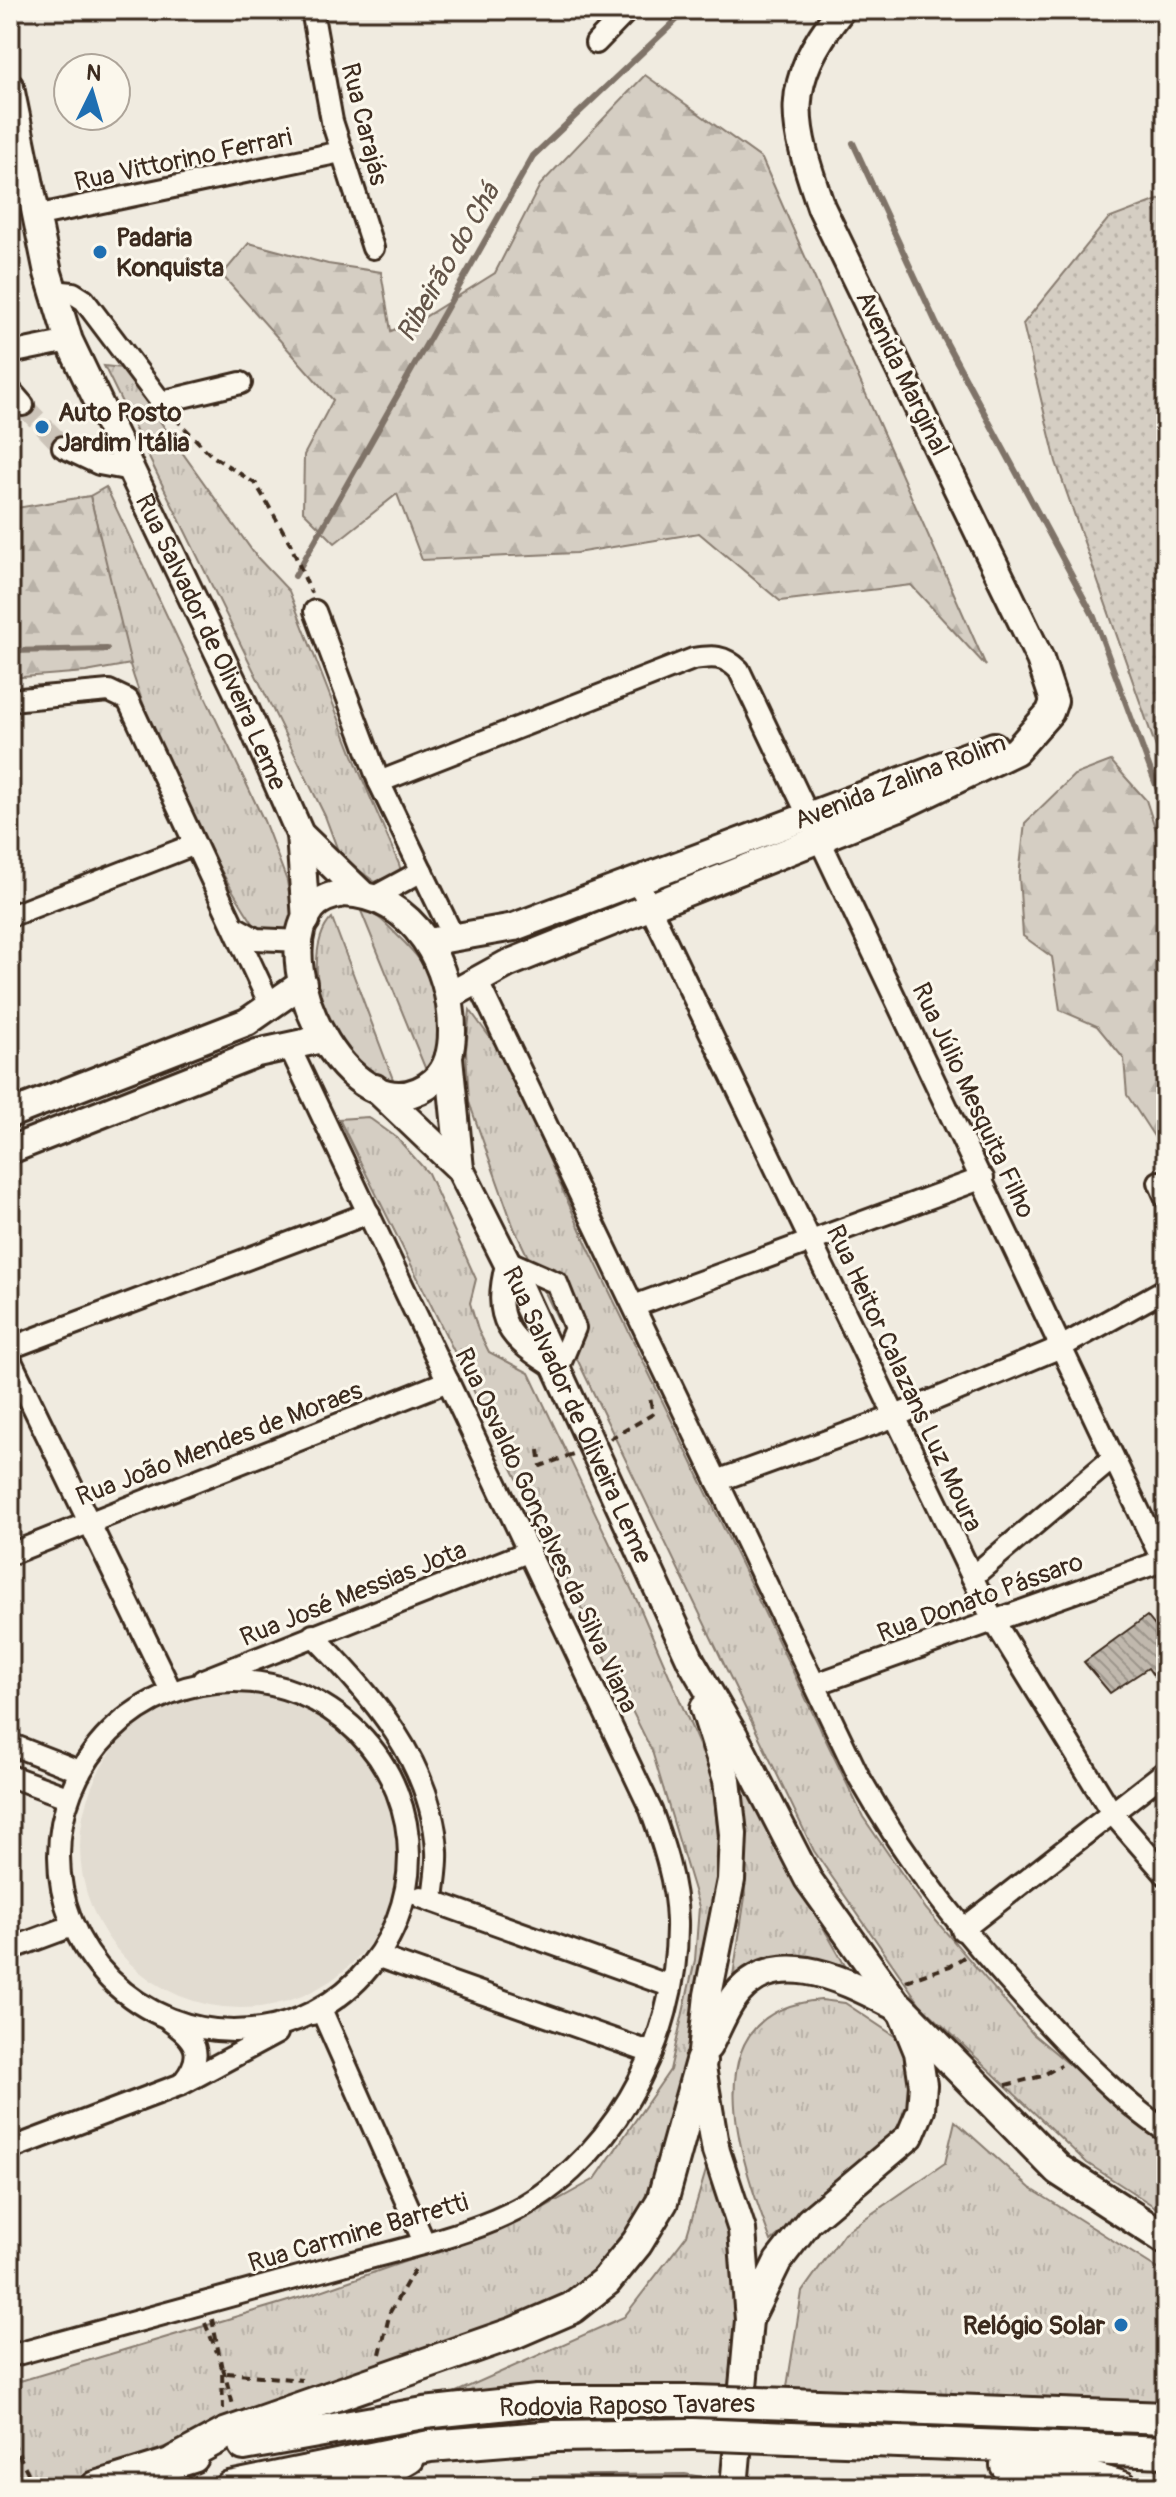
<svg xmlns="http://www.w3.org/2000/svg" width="1176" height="2497" font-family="Pangolin,sans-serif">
<defs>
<pattern id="grass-tufts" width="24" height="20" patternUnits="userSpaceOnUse" patternTransform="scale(2)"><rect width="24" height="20" fill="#d5cec3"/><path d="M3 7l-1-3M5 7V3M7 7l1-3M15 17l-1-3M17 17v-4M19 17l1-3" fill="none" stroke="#b8b1a7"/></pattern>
<pattern id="forest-firs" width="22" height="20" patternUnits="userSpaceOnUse" patternTransform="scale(2)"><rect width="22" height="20" fill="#d5cec3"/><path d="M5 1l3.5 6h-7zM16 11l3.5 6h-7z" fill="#b8b1a7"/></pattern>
<pattern id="park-dots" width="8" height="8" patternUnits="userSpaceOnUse" patternTransform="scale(2)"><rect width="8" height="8" fill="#d5cec3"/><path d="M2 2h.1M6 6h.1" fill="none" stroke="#b8b1a7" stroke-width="1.8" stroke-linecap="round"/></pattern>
<pattern id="building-back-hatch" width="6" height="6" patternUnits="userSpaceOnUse" patternTransform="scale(2)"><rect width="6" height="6" fill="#c0b8ad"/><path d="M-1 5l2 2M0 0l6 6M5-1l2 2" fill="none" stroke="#9d968c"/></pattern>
</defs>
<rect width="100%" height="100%" fill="#f0ebe0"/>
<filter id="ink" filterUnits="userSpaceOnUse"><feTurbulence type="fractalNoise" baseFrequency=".0125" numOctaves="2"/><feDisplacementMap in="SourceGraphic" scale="16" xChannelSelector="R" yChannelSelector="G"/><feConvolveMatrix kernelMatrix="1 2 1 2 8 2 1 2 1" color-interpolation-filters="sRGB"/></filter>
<g filter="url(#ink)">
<!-- built -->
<circle fill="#e2dcd1" cx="241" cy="1847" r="161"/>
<!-- grass -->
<g fill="url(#grass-tufts)" stroke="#887c70" stroke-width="2">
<polygon points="104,366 122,368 256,556 289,591 360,773 399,864 401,871 375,882 340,856 325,816"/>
<path d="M106 487 264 821 287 881 295 926 290 934 258 931C210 858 168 774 139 692 116 629 106 560 90 496Z"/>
<path d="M361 911C377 913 385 923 396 934 449 985 447 1012 430 1080Z"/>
<path d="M332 918 397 1090C374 1086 336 1042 327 1021 315 995 310 939 332 918Z"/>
<polygon points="470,1010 504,1057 587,1245 863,1817 926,1909 1033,2034 1166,2145 1166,2214 1087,2163 920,2004 814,1851 514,1228 469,1102 466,1050"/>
<polygon points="368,1117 397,1138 428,1173 476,1279 470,1303 478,1330 489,1352 529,1373 638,1603 712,1775 718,1838 715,1905 693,2043 632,2240 589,2283 488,2327 57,2487 10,2487 10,2384 315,2293 518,2222 595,2179 670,2070 695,1960 699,1907 652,1751 339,1119"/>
<polygon points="739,1768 763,1822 847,1969 731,1989 745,1897"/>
<path d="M821 2000 845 2003 896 2037 914 2072V2104L902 2131 771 2241C741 2162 687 2011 821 2000Z"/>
<polygon points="955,2121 1030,2188 1166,2274 1166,2403 786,2393 802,2292 844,2233 945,2163"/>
<polygon points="712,2150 741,2248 728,2389 425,2406 624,2317 687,2235"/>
<polygon points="685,2474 729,2482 728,2487 450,2487 527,2476"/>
<polygon points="786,2476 926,2480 991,2487 785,2487"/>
</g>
<!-- forest -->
<g fill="url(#forest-firs)" stroke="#887c70" stroke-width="2">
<polygon points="645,75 762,159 986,666 911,585 780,601 699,533 576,553 422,560 397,494 335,543 303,511 304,455 333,400 222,275 249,243 328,264 381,272 391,331 423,318 495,273 540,185"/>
<polygon points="90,496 131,664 86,672 10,678 10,509"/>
<polygon points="1111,761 1146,800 1166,861 1166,1132 1155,1138 1127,1095 1124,1059 1097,1026 1060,1010 1052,957 1023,936 1019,876 1025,823 1074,775"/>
</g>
<!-- park -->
<polygon fill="url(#park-dots)" stroke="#887c70" stroke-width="2" points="1166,197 1166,776 1056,462 1023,324 1108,219"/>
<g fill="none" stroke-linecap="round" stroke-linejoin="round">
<!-- stream -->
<g stroke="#7f7367" stroke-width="6">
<polyline points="853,143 937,325 1094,617 1166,812"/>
<polyline points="295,576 533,156 687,10"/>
<polyline points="10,651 107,649"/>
</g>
</g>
<!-- building -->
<polygon fill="url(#building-back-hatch)" stroke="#3b2a1e" stroke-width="2" points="1147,1616 1166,1640 1166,1670 1155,1678 1148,1668 1110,1693 1084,1662"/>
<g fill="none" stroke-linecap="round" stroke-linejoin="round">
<!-- minor-tunnel -->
<polyline stroke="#ccc4b9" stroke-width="20" stroke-dasharray="20 10" stroke-linecap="butt" points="23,405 63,447"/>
<!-- minor casing -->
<g stroke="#3b2a1e" stroke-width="26">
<g id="minor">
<polyline points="312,10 332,121 373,248"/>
<polyline points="596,43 628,10"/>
<polyline points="35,216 341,152"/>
<polyline points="52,291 73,293 84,300 161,402 241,383"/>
<polyline points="10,353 69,341"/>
<polyline points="10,390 23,405"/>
<polyline points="63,447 99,464 131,470"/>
<polyline points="315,611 379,782 455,940"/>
<polyline points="10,700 109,691 128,700 271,1007"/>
<path d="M379 782 693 659C713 656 724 655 739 670L1166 1568"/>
<polyline points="637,880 992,1618 1112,1813 1166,1875"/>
<polyline points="374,897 422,871"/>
<polyline points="10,916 193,845"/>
<polyline points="235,927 256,939 301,941"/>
<path d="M477 980 859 1777C911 1869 965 1934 1036 2011 1075 2053 1118 2099 1166 2131"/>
<polyline points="1159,1182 1166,1198"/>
<path d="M507 1261 557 1283 575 1328 558 1369C508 1339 491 1321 507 1261Z"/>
<polyline points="634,1306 983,1178"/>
<polyline points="10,1348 369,1213"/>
<polyline points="10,1359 171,1691"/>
<polyline points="717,1481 893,1417 1061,1347 1166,1289"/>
<polyline points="10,1554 448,1381"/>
<polyline points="972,1577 1113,1458"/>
<path d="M313 1635C372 1696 432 1762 437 1851 438 1868 434 1885 433 1901"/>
<polyline points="203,1680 530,1551"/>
<circle cx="234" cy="1856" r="175"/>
<polyline points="816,1684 1162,1561"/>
<polyline points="10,1744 79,1771"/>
<polyline points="10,1776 67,1797"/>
<polyline points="421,1897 670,1986"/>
<polyline points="962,1930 1166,1771"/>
<polyline points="10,1949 72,1926"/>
<polyline points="379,1957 652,2053"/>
<polyline points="312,2014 321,2009 424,2242"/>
<path d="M170 2021C196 2039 205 2054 184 2081"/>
<polyline points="10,2149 182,2084 277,2033"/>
<path d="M10 2356C121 2325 233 2296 343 2265 393 2251 447 2240 495 2220 609 2172 679 2042 677 1921 676 1882 664 1846 651 1810L289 1046"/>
<polyline points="331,2487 369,2478"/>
</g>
</g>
<!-- major casing -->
<g stroke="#3b2a1e" stroke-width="32">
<g id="major">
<path id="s1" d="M10 87 48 273 69 341 239 695 300 834 361 893"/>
<polyline points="300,834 306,920"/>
<path d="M344 893C415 896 452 967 452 1031 452 1048 448 1069 434 1081 358 1146 263 969 312 908 320 898 333 895 344 893Z"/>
<polyline points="428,942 514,927 994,746"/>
<path d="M449 996 507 964 897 808 1016 751 1050 712 1054 701 1040 659 821 207C792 122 781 86 841 10"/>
<polyline points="449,1057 460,1169"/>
<path id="s2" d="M375 1088 460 1169 515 1278 691 1661 734 1735 808 1879 900 2008 918 2052 923 2085 921 2110 910 2136 809 2221 778 2261 749 2320"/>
<polyline points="10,1114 247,1022 303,983"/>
<polyline points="10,1150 257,1053 322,1039"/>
<polyline points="704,1708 727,1780 733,1834 731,1880 708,1995 701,2061 716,2151 742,2230 749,2320 734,2487"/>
<path d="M708 2047C716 2032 722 2016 731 2002 772 1940 846 1981 895 2006"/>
</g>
</g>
<!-- highway casing -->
<g stroke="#3b2a1e" stroke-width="36">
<g id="highway">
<polyline points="900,2008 1059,2170 1166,2239"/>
<polyline points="791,2404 1166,2418"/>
<polyline points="790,2438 1166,2452"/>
<polyline points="244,2445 424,2413 537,2401 695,2401"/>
<polyline points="175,2461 225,2434 514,2333 572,2308 606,2281 637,2243 662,2202 701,2061"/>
<polyline points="1006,2465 1068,2471 1122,2487"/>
<polyline points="96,2487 193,2457"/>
<polyline points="230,2487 430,2446 555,2436 693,2434"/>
<polyline points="359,2487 409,2458"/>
</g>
</g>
<!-- path -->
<g stroke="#3b2a1e" stroke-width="4" stroke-dasharray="8 6" stroke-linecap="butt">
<polyline points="175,418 211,455 256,484 290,543 311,593"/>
<polyline points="610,1439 653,1414 650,1398"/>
<polyline points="539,1450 541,1466 573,1454"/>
<polyline points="906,1981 950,1966 964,1957"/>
<polyline points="1006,2085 1042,2076 1061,2065"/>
<polyline points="1163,2287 1166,2283"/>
<polyline points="212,2319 222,2369 223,2409"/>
<polyline points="205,2323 217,2352"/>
<polyline points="380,2354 390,2312 416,2267"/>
<polyline points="223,2368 233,2405"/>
<polyline points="227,2373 302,2380"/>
<polyline points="10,2387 18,2405 13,2443 35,2487"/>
</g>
<!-- minor -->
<use href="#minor" stroke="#fbf7ec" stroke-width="20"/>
<!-- major -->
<use href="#major" stroke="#fbf7ec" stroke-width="26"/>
<!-- highway -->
<use href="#highway" stroke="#fbf7ec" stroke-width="30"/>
<!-- highway-bridge casing -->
<g stroke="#3b2a1e" stroke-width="36" stroke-linecap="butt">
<g id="highway-bridge">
<polyline points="695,2401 791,2404"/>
<polyline points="693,2434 790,2438"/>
</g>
</g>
<!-- highway-bridge -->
<use href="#highway-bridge" stroke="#fbf7ec" stroke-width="30"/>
</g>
</g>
<!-- markers -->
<g fill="#1f6fb2" stroke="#fbf7ec" stroke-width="3">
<circle cx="100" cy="252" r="8"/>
<circle cx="42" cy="427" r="8"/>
<circle cx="1121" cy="2325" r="8"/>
</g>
<g text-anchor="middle" stroke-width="6" stroke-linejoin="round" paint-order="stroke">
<!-- street labels -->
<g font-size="26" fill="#3b2a1e" stroke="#fbf7ec">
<text transform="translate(365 124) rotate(76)" y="9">Rua Carajás</text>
<text transform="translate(183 159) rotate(-12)" y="9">Rua Vittorino Ferrari</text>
<text transform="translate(903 373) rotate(64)" y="9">Avenida Marginal</text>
<text dy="9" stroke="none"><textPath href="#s1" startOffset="594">Rua Salvador de Oliveira Leme</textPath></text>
<text transform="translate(900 781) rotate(-21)" y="9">Avenida Zalina Rolim</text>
<text transform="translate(974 1100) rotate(65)" y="9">Rua Júlio Mesquita Filho</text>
<text transform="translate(905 1378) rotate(65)" y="9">Rua Heitor Calazans Luz Moura</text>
<text dy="9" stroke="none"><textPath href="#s2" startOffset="390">Rua Salvador de Oliveira Leme</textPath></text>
<text transform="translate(219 1443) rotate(-21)" y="9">Rua João Mendes de Moraes</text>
<text transform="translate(547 1530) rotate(65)" y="9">Rua Osvaldo Gonçalves da Silva Viana</text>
<text transform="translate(353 1593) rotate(-22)" y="9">Rua José Messias Jota</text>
<text transform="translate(980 1597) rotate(-20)" y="9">Rua Donato Pássaro</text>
<text transform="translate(358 2232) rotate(-16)" y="9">Rua Carmine Barretti</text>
<text transform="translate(627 2405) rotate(-1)" y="9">Rodovia Raposo Tavares</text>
</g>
<!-- poi labels -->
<g font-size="26" font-weight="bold" fill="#3b2a1e" stroke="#fbf7ec" text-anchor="start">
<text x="116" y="246">Padaria<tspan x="116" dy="30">Konquista</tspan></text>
<text x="58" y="421">Auto Posto<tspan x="58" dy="30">Jardim Itália</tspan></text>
<text x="1105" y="2334" text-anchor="end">Relógio Solar</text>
</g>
<!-- water labels -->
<g font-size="28" font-style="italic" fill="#635448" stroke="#fbf7ec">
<text transform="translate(447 262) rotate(-60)" y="10">Ribeirão do Chá</text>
</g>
</g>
<!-- margin -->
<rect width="1176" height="2497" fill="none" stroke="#fbf7ec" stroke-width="40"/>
<rect x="20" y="20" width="1136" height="2457" fill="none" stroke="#3b2a1e" stroke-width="3" filter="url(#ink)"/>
<!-- north arrow -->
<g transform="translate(92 92) rotate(5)"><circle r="38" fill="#fbf7ec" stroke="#aea59a" stroke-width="2"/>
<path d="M0-6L14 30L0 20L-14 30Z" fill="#1f6fb2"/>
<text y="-12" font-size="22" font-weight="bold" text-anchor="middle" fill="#3b2a1e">N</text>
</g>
</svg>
